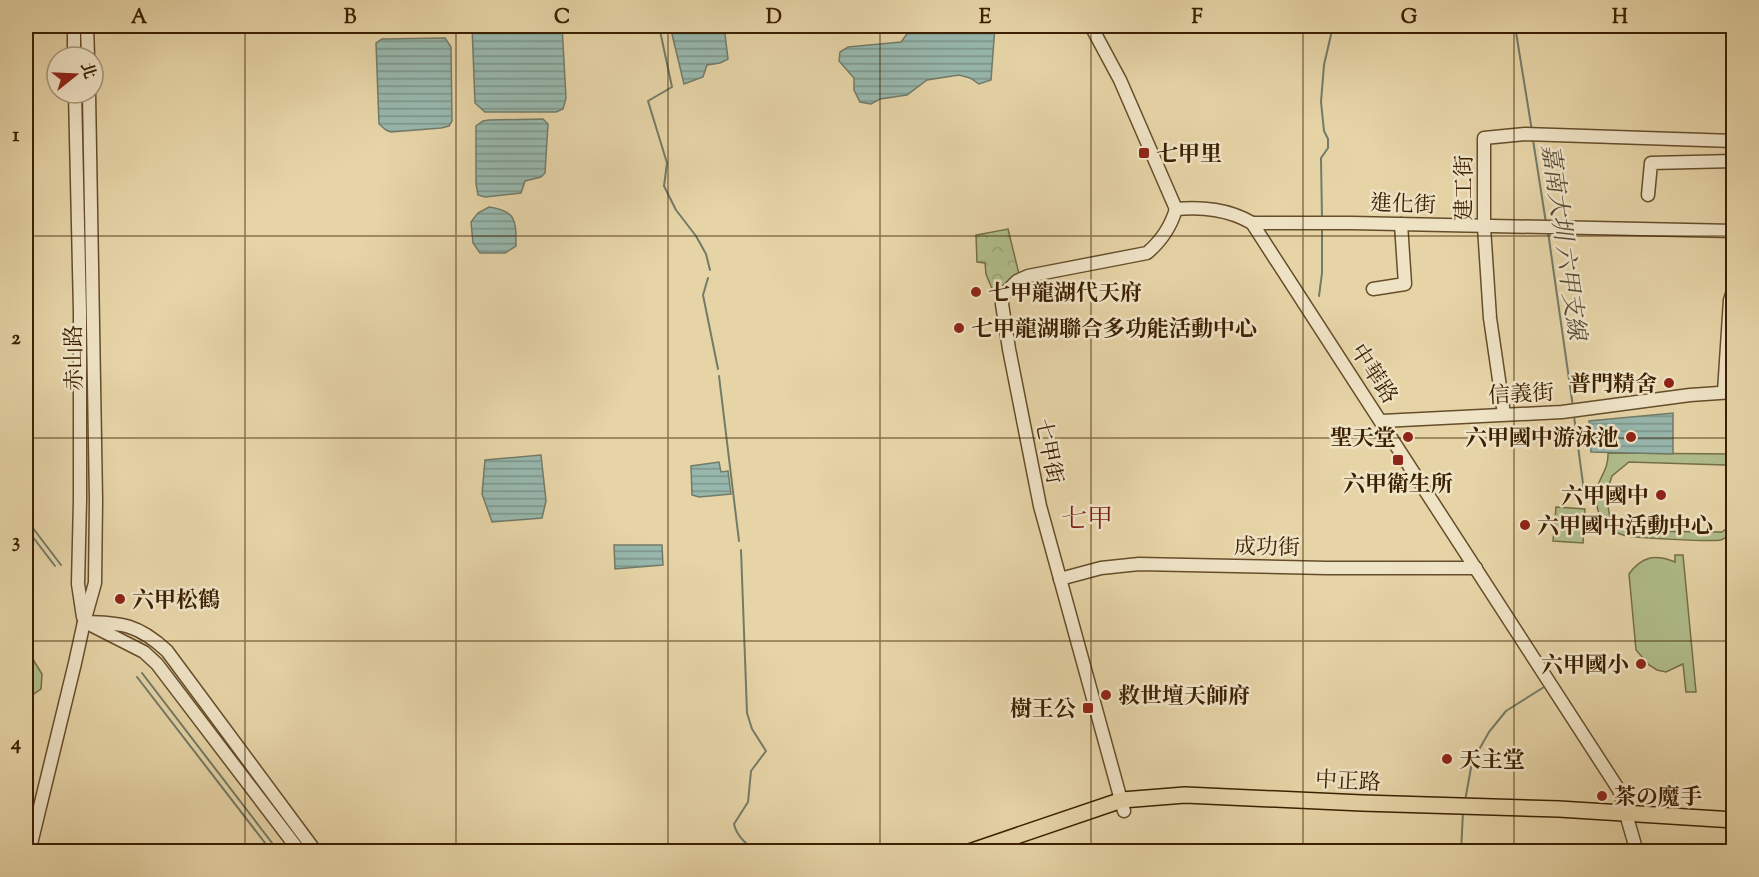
<svg xmlns="http://www.w3.org/2000/svg" width="1759" height="877" font-family="'Sorts Mill Goudy','Noto Serif TC','Noto Serif JP',serif">
<defs>
<pattern id="park-crowns" width="20" height="18" patternUnits="userSpaceOnUse" patternTransform="scale(1.5)"><rect width="20" height="18" fill="#b0be8c"/><path d="M2 6a3 3 0 1 1 6 0M12 15a3 3 0 1 1 6 0" fill="none" stroke="#98a377"/></pattern>
<pattern id="water-rules" width="6" height="5" patternUnits="userSpaceOnUse" patternTransform="scale(1.5)"><rect width="6" height="5" fill="#97b7ad"/><path d="M0 2.5h6" fill="none" stroke="#7c948a"/></pattern>
</defs>
<rect width="100%" height="100%" fill="#e6d4a7"/>
<filter id="stains"><feTurbulence type="fractalNoise" baseFrequency=".00333" numOctaves="4"/><feColorMatrix values="0 0 0 0 .2 0 0 0 0 .09 0 0 0 0 .02 0 0 0 .5 -.17"/></filter>
<radialGradient id="worn" r=".72"><stop offset=".6" stop-color="#630" stop-opacity="0"/><stop offset="1" stop-color="#630" stop-opacity=".3"/></radialGradient>
<!-- green -->
<g fill="#b0be8c" stroke="#766f46" stroke-width="1.5">
<path d="M1608 453 1733 454V475L1725 465 1629 462 1612 476 1606 494 1610 518 1614 524 1627 531 1722 532 1733 523V534C1729 536 1725 538 1721 540 1711 542 1633 538 1623 535 1610 531 1599 519 1597 506 1592 480 1609 475 1608 453Z"/>
<polygon points="1556,507 1585,509 1583,543 1553,541"/>
<path d="M1675 555H1683L1696 692H1686L1683 664 1666 672 1657 670 1649 665 1636 650 1629 574C1642 556 1655 554 1675 562Z"/>
<polygon points="26,648 42,674 41,689 26,699"/>
</g>
<!-- park -->
<polygon fill="url(#park-crowns)" stroke="#766f46" stroke-width="1.5" points="1008,229 1019,274 1003,295 995,296 986,274 985,263 977,262 976,235"/>
<!-- water -->
<g fill="url(#water-rules)" stroke="#727b68" stroke-width="1.5">
<polygon points="472,26 562,26 566,98 563,109 556,112 485,112 475,103"/>
<polygon points="670,26 724,26 728,59 720,63 707,65 703,77 684,84"/>
<polygon points="913,26 995,26 991,80 979,84 970,78 959,75 927,80 907,95 880,99 871,104 860,102 854,90 854,78 839,61 840,52 848,47 901,42"/>
<polygon points="445,38 451,47 452,121 449,126 441,128 391,132 386,130 379,124 376,43 382,39"/>
<polygon points="543,119 548,124 545,173 541,177 525,181 521,193 485,197 478,195 476,184 476,126 483,121 489,120"/>
<path d="M489 207C517 211 516 221 516 246L505 253H480L473 243 471 222 478 213Z"/>
<polygon points="1673,413 1673,454 1591,452 1589,421"/>
<polygon points="541,455 546,501 542,518 492,522 482,494 485,460"/>
<polygon points="719,462 721,472 728,471 731,494 699,497 692,495 691,466"/>
<polygon points="614,545 662,545 663,565 615,569"/>
</g>
<g fill="none" stroke-linecap="round" stroke-linejoin="round">
<!-- stream -->
<g stroke="#727b68" stroke-width="2">
<polyline points="659,26 672,87 648,101 667,163 664,186 676,210 696,236 706,254 710,270"/>
<polyline points="1515,26 1532,131"/>
<polyline points="1533,140 1546,223"/>
<polyline points="1322,219 1321,158 1328,148 1328,139 1324,131 1321,102 1324,65 1333,26"/>
<polyline points="1548,232 1573,407"/>
<polyline points="708,278 703,295 718,369"/>
<polyline points="1319,296 1322,273 1322,228"/>
<polyline points="719,376 739,541"/>
<polyline points="1574,416 1585,499"/>
<polyline points="26,519 61,565"/>
<polyline points="26,528 55,566"/>
<path d="M741 550 747 713 752 729 766 751 751 771 748 802 734 824C737 837 747 845 758 852"/>
<polyline points="142,673 279,852"/>
<polyline points="137,677 272,852"/>
<polyline points="1465,801 1472,762 1489,732 1506,711 1544,687"/>
<polyline points="1461,852 1463,812"/>
</g>
<!-- minor casing -->
<g stroke="#664d2a" stroke-width="15">
<g id="minor">
<polyline points="74,26 74,57"/>
<polyline points="87,26 88,57"/>
<polyline points="1091,26 1120,80 1176,209"/>
<polyline points="75,93 80,312 80,500 78,584 83,617"/>
<polyline points="1648,195 1651,163 1734,161"/>
<path d="M1176 209C1203 207 1228 209 1252 223L1619 790 1637 852"/>
<polyline points="1252,223 1352,223 1734,231"/>
<polyline points="1373,289 1405,284 1401,224"/>
<polyline points="1724,392 1730,300 1734,288"/>
<polyline points="1504,414 1490,318 1484,227 1484,138 1525,134 1734,141"/>
<polyline points="1382,421 1562,412 1690,395 1734,392"/>
<polyline points="1060,579 1101,568 1139,564 1327,568 1476,568"/>
<path d="M84 622C122 623 138 624 167 651L316 852"/>
<polyline points="87,623 144,652 157,664 300,852"/>
<path d="M1124 811 1040 506 1009 349 1002 304 1003 295 1017 281 1028 276 1147 253C1160 242 1171 226 1176 209"/>
<polyline points="29,852 75,663 84,622 95,583 96,500 89,93"/>
</g>
</g>
<!-- major casing -->
<g stroke="#3b2001" stroke-width="18">
<polyline id="major" points="969,852 1122,800 1185,795 1362,803 1559,809 1734,820"/>
</g>
<!-- minor -->
<use href="#minor" stroke="#efe3c6" stroke-width="12"/>
<!-- major -->
<use href="#major" stroke="#e6d4a7" stroke-width="15"/>
</g>
<!-- grid -->
<path fill="none" stroke="#3b2001" stroke-width="1.5" stroke-opacity="0.55" d="M245 26V852M456 26V852M668 26V852M880 26V852M1091 26V852M1303 26V852M1514 26V852M26 236H1734M26 438H1734M26 641H1734"/>
<!-- markers -->
<g fill="#8f2418" stroke="#efe3c6" stroke-width="2">
<rect x="1138" y="147" width="12" height="12" rx="3"/>
<circle cx="976" cy="292" r="6"/>
<circle cx="959" cy="328" r="6"/>
<circle cx="1669" cy="383" r="6"/>
<circle cx="1408" cy="437" r="6"/>
<circle cx="1631" cy="437" r="6"/>
<rect x="1392" y="454" width="12" height="12" rx="3"/>
<circle cx="1661" cy="495" r="6"/>
<circle cx="1525" cy="525" r="6"/>
<circle cx="120" cy="599" r="6"/>
<circle cx="1641" cy="664" r="6"/>
<circle cx="1106" cy="695" r="6"/>
<rect x="1082" y="702" width="12" height="12" rx="3"/>
<circle cx="1447" cy="759" r="6"/>
<circle cx="1602" cy="796" r="6"/>
</g>
<g text-anchor="middle" stroke-width="5" stroke-linejoin="round" paint-order="stroke">
<!-- poi labels -->
<g font-size="22" font-weight="bold" fill="#3b2001" stroke="#efe3c6" text-anchor="start">
<text x="1156" y="161">七甲里</text>
<text x="988" y="300">七甲龍湖代天府</text>
<text x="971" y="336">七甲龍湖聯合多功能活動中心</text>
<text x="1657" y="391" text-anchor="end">普門精舍</text>
<text x="1396" y="445" text-anchor="end">聖天堂</text>
<text x="1619" y="445" text-anchor="end">六甲國中游泳池</text>
<text x="1398" y="491" text-anchor="middle">六甲衛生所</text>
<text x="1649" y="503" text-anchor="end">六甲國中</text>
<text x="1537" y="533">六甲國中活動中心</text>
<text x="132" y="607">六甲松鶴</text>
<text x="1629" y="672" text-anchor="end">六甲國小</text>
<text x="1118" y="703">救世壇天師府</text>
<text x="1076" y="716" text-anchor="end">樹王公</text>
<text x="1459" y="767">天主堂</text>
<text x="1614" y="804">茶の魔手</text>
</g>
<!-- street labels -->
<g font-size="22" fill="#3b2001" stroke="#efe3c6">
<text transform="translate(1463 188) rotate(-90)" y="8">建工街</text>
<text transform="translate(1403 203) rotate(2)" y="8">進化街</text>
<text transform="translate(73 358) rotate(-91)" y="8">赤山路</text>
<text transform="translate(1375 373) rotate(57)" y="8">中華路</text>
<text transform="translate(1521 393) rotate(-3)" y="8">信義街</text>
<text transform="translate(1050 451) rotate(79)" y="8">七甲街</text>
<text transform="translate(1267 546) rotate(1)" y="8">成功街</text>
<text transform="translate(1348 780) rotate(3)" y="8">中正路</text>
</g>
<!-- water labels -->
<g font-size="24" font-style="italic" fill="#574d35" stroke="#efe3c6">
<text transform="translate(1564 242) rotate(82)" y="8">嘉南大圳 六甲支線</text>
</g>
<!-- quarter labels -->
<g font-size="26" fill="#7a1f14" stroke="#efe3c6">
<text x="1087" y="527">七甲</text>
</g>
</g>
<!-- margin -->
<rect width="1759" height="877" fill="none" stroke="#e6d4a7" stroke-width="66"/>
<!-- north arrow -->
<g transform="translate(75 75) rotate(72)"><circle r="28" fill="#efe3c6" stroke="#a79577" stroke-width="1.5"/>
<path d="M0-4.5L10 22L0 15L-10 22Z" fill="#8f2418"/>
<text y="-9" font-size="16" font-weight="bold" text-anchor="middle" fill="#3b2001">北</text>
</g>
<rect x="33" y="33" width="1693" height="811" fill="none" stroke="#3b2001" stroke-width="2"/>
<g font-size="20" text-anchor="middle" font-weight="bold" fill="#3b2001">
<text x="139" y="23">A</text>
<text x="350" y="23">B</text>
<text x="562" y="23">C</text>
<text x="774" y="23">D</text>
<text x="985" y="23">E</text>
<text x="1197" y="23">F</text>
<text x="1409" y="23">G</text>
<text x="1620" y="23">H</text>
<text x="16" y="141">1</text>
<text x="16" y="344">2</text>
<text x="16" y="547">3</text>
<text x="16" y="749">4</text>
</g>
<rect width="100%" height="100%" filter="url(#stains)"/>
<rect width="100%" height="100%" fill="url(#worn)"/>
</svg>
